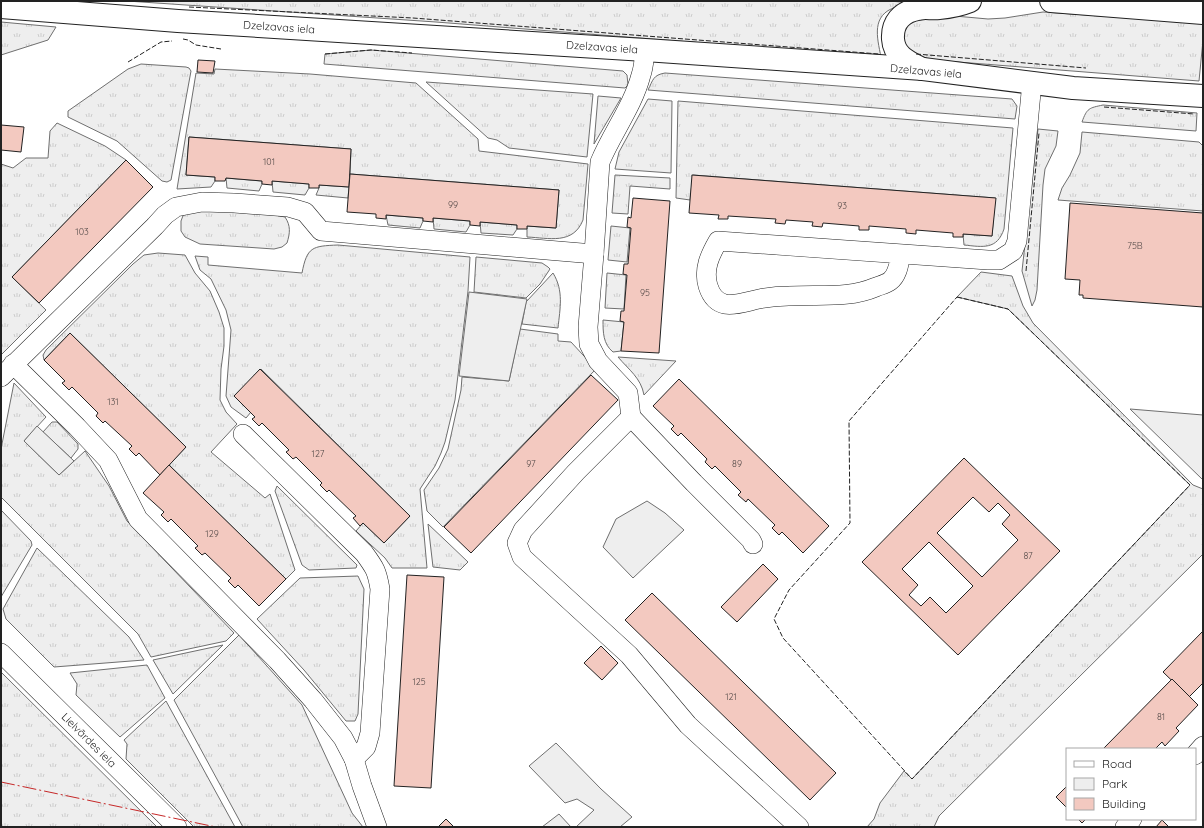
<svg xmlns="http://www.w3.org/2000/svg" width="1204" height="828" font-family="Quicksand,sans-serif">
<defs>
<pattern id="grass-tufts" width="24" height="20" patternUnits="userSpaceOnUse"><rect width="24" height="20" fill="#eee"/><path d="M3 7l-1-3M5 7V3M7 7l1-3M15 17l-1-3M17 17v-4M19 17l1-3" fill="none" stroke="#ccc"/></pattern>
</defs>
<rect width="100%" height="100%" fill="#fff"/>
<!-- grass -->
<g fill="url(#grass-tufts)" stroke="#6f6f6f">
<path d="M127 1H889L914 3C908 4 902 5 896 7 871 15 877 37 881 57L436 22Z"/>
<polygon points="1043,12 1203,23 1203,40 1199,81 920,59 902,44 903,28 908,21 933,14 988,19 1005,18"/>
<polygon points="1,22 56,27 48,40 1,55"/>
<polygon points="371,50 623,71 627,75 628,85 625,88 324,64 325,54"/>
<polygon points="141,64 186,67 189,68 191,71 171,180 167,182 162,181 117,141 68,117 68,111 128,69"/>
<path d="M215 69 310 74 416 83 478 139 479 151 588 164 583 220C573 245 549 238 527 237V226L556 228 559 190 350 174 351 149 189 137 186 175 215 177V181L211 187 177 189 196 73 214 74Z"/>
<path d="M665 73 1012 99 1017 106 1015 119 648 90C653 80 653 75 665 73Z"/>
<polygon points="426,82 593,94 587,157 509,148 497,140 488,138"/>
<polygon points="598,96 621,98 594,144"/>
<polygon points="648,99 672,101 671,173 615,169 619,152"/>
<path d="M678 101 1013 128 1004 229C997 250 983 247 964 245L963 234 992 236 995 198 693 175 690 200 676 198Z"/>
<path d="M1103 105 1197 113 1196 131 1082 122C1087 108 1089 108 1103 105Z"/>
<polygon points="57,123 105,146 126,160 12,277 46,310 1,355 1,164 13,168 26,158 48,158 50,131"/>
<polygon points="1038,129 1058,131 1056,146 1045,169 1043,185 1037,290 1035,300 1032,306 1022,271"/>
<polygon points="1082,132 1199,142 1203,146 1203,211 1058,200 1062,188 1070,175 1080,153"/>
<polygon points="615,175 670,178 670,189 630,186 628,214 612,213"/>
<polygon points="226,178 262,181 262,184 259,191 227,188"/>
<polygon points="272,181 309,184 309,188 305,195 273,192"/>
<polygon points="319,185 349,187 348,198 316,195 319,188"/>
<path d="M196 209 275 215 285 217C291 226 290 233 287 243L282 247 274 249 200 244 185 237 181 231V221L184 213Z"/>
<polygon points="386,215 423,218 423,221 420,228 388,225"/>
<polygon points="433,218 470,221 470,225 466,232 434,229"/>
<polygon points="480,222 517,225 517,229 513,235 481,233"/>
<polygon points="611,226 630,228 627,262 608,260"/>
<path d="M338 245 470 257 468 291 455 400 445 442 441 453 435 466 420 489 427 568H392L385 558 356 531 363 523 384 543 410 516 261 369 251 412 246 418 231 407 226 396 231 330 226 310 211 279 200 270 195 256 208 257V265L302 273C307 247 312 246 338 245Z"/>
<polygon points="158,253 185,255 195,273 210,291 219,312 224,328 224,346 221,369 220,400 226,412 237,424 211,452 265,498 270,494 295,570 286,579 169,465 186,447 70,333 44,360 43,355 46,350 133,264 144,255"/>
<polygon points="476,257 542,263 548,267 550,269 540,284 526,298 474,292"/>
<polygon points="981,272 1012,276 1023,306 1033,323 1193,485 1203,489 1203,554 939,816 934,827 867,827 874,819 880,803 904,771 912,779 1190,485 1008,309 957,297"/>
<path d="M553 273C564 291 560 308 558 328L522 324 526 302Z"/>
<polygon points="607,273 626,275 624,309 605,308"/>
<path d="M603 320 624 322 621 351 613 352C603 344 603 332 603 320Z"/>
<polygon points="520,329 558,334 558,341 571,342 596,369 443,527 427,511 424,490 439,468 448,449 461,390 462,377 509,381"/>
<path d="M618 357 676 361 644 395C641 378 629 370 618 357Z"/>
<polygon points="14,383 46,417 24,441 59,475 85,451 109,486 127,521 234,633 226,641 151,657 138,634 1,497 1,449"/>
<polygon points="52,422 57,422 78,444 78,449 71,458 43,432"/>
<polygon points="277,486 357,565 356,568 309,570 302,565 275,491"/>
<polygon points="1,510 31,541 32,545 1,597"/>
<polygon points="428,524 446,541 468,562 460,570 433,567"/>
<polygon points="37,548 129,637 144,660 54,667 6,619 3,609"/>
<polygon points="358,576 364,589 358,714 355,721 346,721 304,670 257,619 300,578"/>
<polygon points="239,635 302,705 352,813 363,827 243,827 174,700"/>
<polygon points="223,645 173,694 153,660"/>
<polygon points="147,665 165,698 120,737 76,695 77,684 70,673"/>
<polygon points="1,672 157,827 1,827"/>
<polygon points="166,701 235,827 194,827 126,759 127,744 124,740"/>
</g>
<!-- park -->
<g fill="#eee" stroke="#6f6f6f">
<polygon points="469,292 527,299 509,381 459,376"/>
<polygon points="1130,409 1203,415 1203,480"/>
<polygon points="37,426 74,461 59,475 24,441"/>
<polygon points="647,501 665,513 684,530 633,578 603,547 616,519"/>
<polygon points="556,743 601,789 632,817 620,827 576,827 594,810 577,799 565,803 529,766"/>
<polygon points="559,814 571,827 542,827"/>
</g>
<!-- building -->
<g fill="#f3c9c0" stroke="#222" fill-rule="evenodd">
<polygon points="198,60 215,61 213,73 197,72"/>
<polygon points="1,125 24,127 21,152 1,150"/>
<polygon points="189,137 351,149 349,187 319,185 319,188 309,188 309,184 272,181 272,185 262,184 262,181 226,178 225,181 215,181 215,177 186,175"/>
<polygon points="126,160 153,187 39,303 12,277"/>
<polygon points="350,174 559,190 556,228 527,226 527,229 517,229 517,225 480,222 480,226 470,225 470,221 433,218 433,222 423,221 423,218 386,215 386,219 376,218 376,214 347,212"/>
<polygon points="692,175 996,198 992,236 963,234 963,237 953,237 953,233 916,230 916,234 906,233 906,229 869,226 869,230 859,230 859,226 823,223 822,227 812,226 813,222 786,220 785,224 775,223 776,219 728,216 728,219 718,219 719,215 689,213"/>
<polygon points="633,198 670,201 659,353 621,351 624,322 620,321 621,311 624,311 627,275 623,274 624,264 628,264 631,228 627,227 628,217 631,218"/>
<polygon points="1070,203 1203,213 1203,307 1083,298 1083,295 1079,295 1080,280 1065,279"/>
<polygon points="70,333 186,447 160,475 139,453 136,456 129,449 132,446 105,421 103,423 96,416 98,413 72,387 69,390 62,383 65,381 44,360"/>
<polygon points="260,369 410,516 384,543 363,523 360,526 353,518 356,516 329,490 327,492 320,485 322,483 296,457 293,459 286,452 289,450 262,423 259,426 252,419 255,417 234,396"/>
<polygon points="591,375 618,400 471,553 444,527"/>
<polygon points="679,379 829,526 803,553 782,532 779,535 772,528 775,525 748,499 746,502 738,495 741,492 715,466 712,469 705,462 707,459 681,433 678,436 671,429 674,426 653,406"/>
<path d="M964 458 1060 551 958 655 862 562ZM973 497 989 512 998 503 1010 515 1002 524 1018 540 982 577 937 533ZM929 542 973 586 946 613 930 597 921 606 909 595 918 585 902 569Z"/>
<polygon points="169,465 286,579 259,606 238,585 235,588 228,581 231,578 205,553 202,555 195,548 198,546 171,519 168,522 161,515 164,512 143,493"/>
<polygon points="763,564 778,579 737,622 721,607"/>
<polygon points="407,575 444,577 431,788 394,786"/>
<polygon points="652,593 836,773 810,800 625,620"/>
<polygon points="1203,631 1203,683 1189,697 1163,672"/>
<polygon points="601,646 618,663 602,680 584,663"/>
<polygon points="1172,679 1198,705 1176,728 1179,731 1165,746 1162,742 1155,749 1103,749"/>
<polygon points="1067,786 1067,808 1056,797"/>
<polygon points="446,819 454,827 438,827"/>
<polygon points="1078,819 1086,819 1082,823"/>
<polygon points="1162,820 1169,827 1156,827"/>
</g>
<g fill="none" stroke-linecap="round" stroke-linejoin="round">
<!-- minor casing -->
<g stroke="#222" stroke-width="20">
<g id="minor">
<polyline points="594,254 588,327 589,344 598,361 628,393 631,417 694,483 751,540 753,544"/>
<path d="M901 254C899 263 898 275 890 281 886 284 881 285 876 287 848 299 819 294 789 296 779 296 769 297 759 299 739 303 717 314 708 286 703 269 710 255 718 241L988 260H999L1013 251 1017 241 1032 82"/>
<polyline points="13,364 77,427 108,460 138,519 277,660 313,700 343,738 354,759 362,786 377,827"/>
<path d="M1 377 155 226 165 215 176 207 202 202 234 203 288 207 305 212 321 231 594 254 600 162C612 133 633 106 641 75 644 67 644 58 645 50"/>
<polyline points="631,417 576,472 523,530 517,543 522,557 629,655 688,725 799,827"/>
<path d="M243 434 364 553C375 568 377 571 380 589L370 733 366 747 354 759"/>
<polyline points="1,653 177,827"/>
<polyline points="1195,755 1203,746"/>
<polyline points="1125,827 1132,819"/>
</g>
</g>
<!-- secondary casing -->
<g stroke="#222" stroke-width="24">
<g id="secondary">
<polyline points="1051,1 1203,13"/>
<polyline points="1,7 178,21 645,50 923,69 1073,88 1203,96"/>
<path d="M922 69C908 62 894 56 893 39 892 23 901 12 918 9 924 7 932 9 939 8 950 7 960 5 970 1"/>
</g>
</g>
<!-- minor -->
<use href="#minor" stroke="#fff" stroke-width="19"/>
<!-- secondary -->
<use href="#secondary" stroke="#fff" stroke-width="22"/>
<!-- fence -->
<g stroke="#222" stroke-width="1" stroke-dasharray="5 2" stroke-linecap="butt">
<polyline points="189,7 413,18 879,54"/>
<polyline points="183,39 188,40 196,45 221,49"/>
<polyline points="325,54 371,50 412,53"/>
<polyline points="916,54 1086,68"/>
<polyline points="128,62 161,42 172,41"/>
<polyline points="1104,107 1194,114"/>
<polyline points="1026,271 1039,133"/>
<polygon points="957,297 1008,309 1190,485 912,779 783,638 774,619 789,590 850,523 849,421"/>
</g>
<!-- power -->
<polyline stroke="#c62828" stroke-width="1" stroke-dasharray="14 3 2 3" stroke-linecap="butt" points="1,782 216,827"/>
</g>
<g text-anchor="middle" stroke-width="3" stroke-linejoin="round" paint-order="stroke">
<!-- number labels -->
<g font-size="9" fill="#564c4a">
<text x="269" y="165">101</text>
<text x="453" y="208">99</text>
<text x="842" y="209">93</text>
<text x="82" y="235">103</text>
<text x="1135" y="249">75B</text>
<text x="645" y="296">95</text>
<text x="113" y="405">131</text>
<text x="318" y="457">127</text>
<text x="531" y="467">97</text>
<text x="737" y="467">89</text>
<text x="212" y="537">129</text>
<text x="1028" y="559">87</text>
<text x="419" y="685">125</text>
<text x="731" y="700">121</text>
<text x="1161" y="720">81</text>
</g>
<!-- street labels -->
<g font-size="11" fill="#222" stroke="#fff">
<text transform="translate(279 27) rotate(4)" y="4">Dzelzavas iela</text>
<text transform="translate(602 47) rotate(4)" y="4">Dzelzavas iela</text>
<text transform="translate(926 71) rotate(5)" y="4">Dzelzavas iela</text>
<text transform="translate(89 740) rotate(45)" y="4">Lielvārdes iela</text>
</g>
</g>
<!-- border -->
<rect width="1204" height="828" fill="none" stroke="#222222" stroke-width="4"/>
<!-- legend -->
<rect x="1066" y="748" width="130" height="72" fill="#ffffff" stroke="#a7a7a7"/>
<rect x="1074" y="761" width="20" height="6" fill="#ffffff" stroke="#a7a7a7"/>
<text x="1102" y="768" font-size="12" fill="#222222">Road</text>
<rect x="1074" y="778" width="20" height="12" fill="#eeeeee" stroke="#a7a7a7"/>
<text x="1102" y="788" font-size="12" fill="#222222">Park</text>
<rect x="1074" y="798" width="20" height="12" fill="#f3c9c0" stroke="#a7a7a7"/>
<text x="1102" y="808" font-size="12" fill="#222222">Building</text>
</svg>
